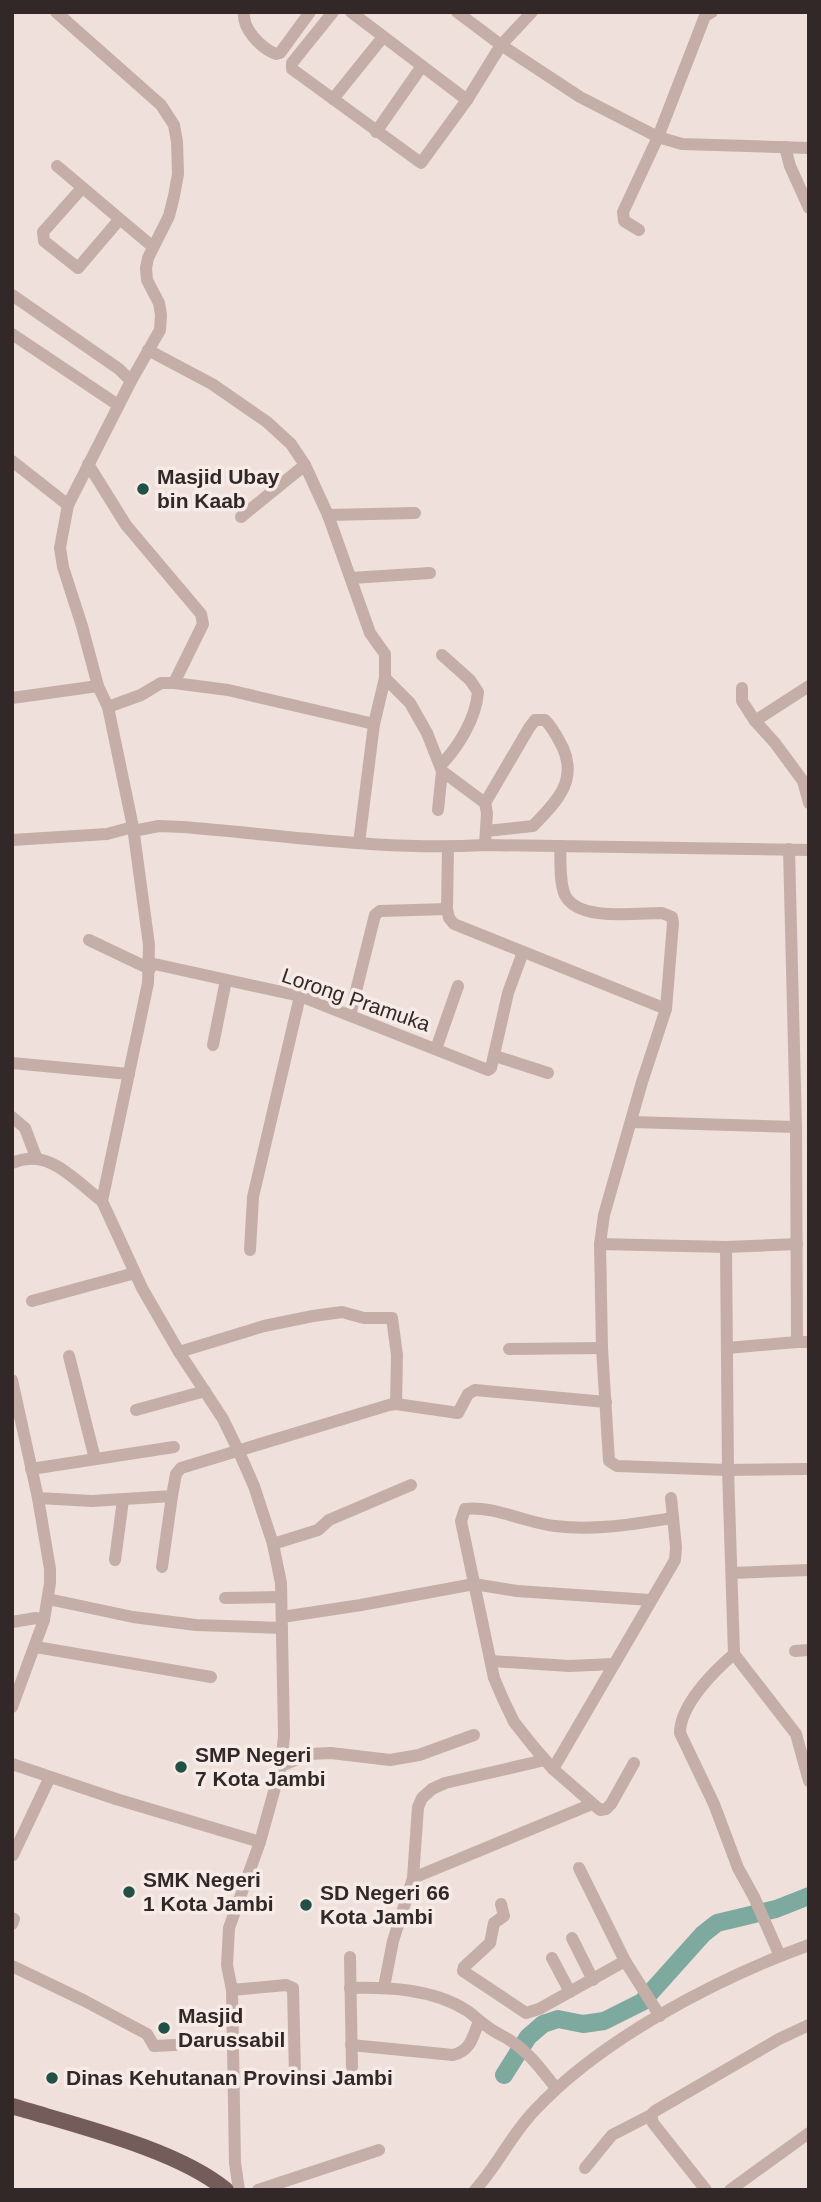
<svg xmlns="http://www.w3.org/2000/svg" width="821" height="2202" font-family="Arial,sans-serif">
<rect width="100%" height="100%" fill="#efe0db"/>
<g fill="none" stroke-linecap="round" stroke-linejoin="round">
<!-- river -->
<polyline stroke="#7da99f" stroke-width="18" points="504,2075 528,2037 543,2024 558,2019 583,2024 604,2021 642,2002 703,1934 717,1923 776,1909 809,1896"/>
<!-- minor -->
<g stroke="#c5aea8" stroke-width="12">
<polyline points="56,12 161,105 174,125 177,142 178,174 174,196 169,216 148,258 146,268 147,280 159,303 161,315 160,330 131,381 68,505 60,548 63,567 82,626 98,686 108,707 133,827 149,945 148,983 102,1201 142,1288 179,1352 223,1419 239,1452 254,1486 273,1544 281,1583 284,1736 281,1766 260,1842 229,1928 227,1965 232,1990 235,2163 239,2190"/>
<path d="M244 12C242 29 261 48 276 54L280 53 310 12"/>
<polyline points="333,12 292,63 292,69 421,163 467,100 501,45 532,12"/>
<polyline points="351,12 467,100"/>
<polyline points="457,12 501,45 580,97 658,137 682,144 809,148"/>
<polyline points="333,99 383,37"/>
<polyline points="376,132 422,66"/>
<polyline points="785,147 790,166 809,208"/>
<polyline points="57,166 153,247"/>
<polyline points="82,188 43,232 44,241 78,268 119,220"/>
<polyline points="639,230 624,221 623,212 658,137 705,16 712,12"/>
<polyline points="12,295 119,369 131,381"/>
<polyline points="12,334 118,405"/>
<polyline points="148,350 212,384 267,422 291,444 305,465 328,515 370,633 385,654 385,678 410,703 427,733 442,771 485,803 487,813 485,845"/>
<polyline points="12,461 68,505"/>
<polyline points="88,464 126,525 201,614 203,624 174,683"/>
<polyline points="328,515 415,513"/>
<polyline points="241,517 305,465"/>
<polyline points="351,578 430,573"/>
<polyline points="809,686 755,721 775,743 803,781 809,803"/>
<polyline points="742,688 742,701 755,721"/>
<polyline points="12,698 98,686"/>
<polyline points="108,707 141,695 161,683 174,683 228,690 374,724"/>
<path d="M441 765C458 747 476 719 478 692L470 680 442 655"/>
<path d="M485 803 529 728 535 720H545C554 729 557 737 563 748 578 782 555 803 533 826L486 831"/>
<polyline points="438,810 442,771"/>
<path d="M133 831 159 826 183 827C283 835 385 851 485 845L809 850"/>
<polyline points="12,840 107,834 133,827"/>
<polyline points="359,843 374,724 385,678"/>
<path d="M560 846C561 861 559 882 565 895 578 922 637 913 662 913L672 917 673 923 666 1009 642 1082 604 1215 600 1244 602 1348 609 1461 617 1466 728 1470 809 1469"/>
<polyline points="448,847 447,909 449,918 454,924 666,1009"/>
<polyline points="789,849 796,1127 797,1342 809,1342"/>
<polyline points="89,940 150,969"/>
<polyline points="150,963 300,996 488,1070 491,1068 508,993 523,952"/>
<polyline points="350,1015 375,915 380,911 447,909"/>
<polyline points="213,1045 226,980"/>
<polyline points="436,1049 458,986"/>
<polyline points="495,1056 548,1073"/>
<polyline points="12,1063 129,1074"/>
<polyline points="12,1117 25,1128 36,1157"/>
<polyline points="632,1122 796,1127"/>
<path d="M12 1163C49 1147 74 1180 102 1201"/>
<polyline points="600,1244 726,1247 797,1244"/>
<polyline points="726,1247 728,1470 734,1654 796,1734 809,1781"/>
<polyline points="250,1250 253,1197 300,996"/>
<polyline points="32,1301 135,1273"/>
<polyline points="727,1348 797,1342"/>
<polyline points="509,1349 602,1348"/>
<polyline points="179,1352 264,1326 313,1316 342,1312 364,1318 392,1318 397,1355 396,1404"/>
<polyline points="69,1356 95,1459"/>
<polyline points="12,1380 38,1498 50,1569 50,1583 44,1620"/>
<polyline points="136,1410 205,1391"/>
<polyline points="31,1469 174,1447"/>
<polyline points="38,1498 92,1501 172,1496 176,1474 181,1468 389,1405 396,1404 458,1413 468,1394 475,1390 606,1402"/>
<polyline points="273,1544 318,1530 329,1520 411,1485"/>
<polyline points="115,1560 123,1500"/>
<polyline points="162,1567 172,1496"/>
<polyline points="733,1573 809,1570"/>
<polyline points="225,1598 281,1597"/>
<polyline points="48,1599 133,1617 196,1625 282,1628"/>
<polyline points="282,1617 361,1605 474,1584 517,1591 650,1600"/>
<polyline points="12,1622 36,1618 44,1620 12,1707"/>
<polyline points="36,1647 211,1677"/>
<polyline points="795,1651 809,1650"/>
<path d="M734 1654C714 1671 680 1705 680 1733L714 1804 738 1868 754 1897 780 1956"/>
<polyline points="491,1661 569,1666 614,1664"/>
<path d="M634 1763 611 1804 606 1809 600 1810 553 1769 533 1746 514 1722 503 1699 494 1678 461 1521 465 1509C492 1505 527 1523 555 1526 595 1531 634 1524 673 1518"/>
<polyline points="12,1764 116,1799 260,1842"/>
<polyline points="281,1766 310,1754 331,1753 390,1760 419,1755 474,1735"/>
<polyline points="553,1769 675,1560 676,1547 671,1498"/>
<polyline points="13,1855 50,1777"/>
<polyline points="579,1868 625,1961 660,2016"/>
<polyline points="413,1878 592,1804"/>
<polyline points="501,1904 504,1916 494,1923 490,1943 464,1967 463,1971 526,2013 539,2009 625,1961"/>
<polyline points="12,1918 14,1919 12,1924"/>
<polyline points="572,1938 593,1980"/>
<polyline points="350,1957 352,2067"/>
<polyline points="552,1958 570,1992"/>
<polyline points="12,1966 83,2000 147,2034 154,2046 175,2045"/>
<polyline points="384,1987 393,1941 413,1878 418,1807 422,1798 432,1789 445,1783 545,1760"/>
<path d="M350 1988C388 1987 433 1989 466 2010 474 2015 480 2022 488 2027 495 2033 504 2036 511 2041 530 2053 543 2072 556 2088"/>
<polyline points="232,1990 286,1985 293,1988 295,2075"/>
<path d="M351 2045 453 2055C471 2051 473 2036 479 2021"/>
<polyline points="585,2168 612,2135 651,2115"/>
<polyline points="258,2190 379,2150"/>
<path d="M475 2190C498 2165 512 2133 536 2109 603 2038 718 1978 809 1945"/>
<polyline points="706,2190 653,2123 651,2115 655,2111 779,2039 809,2025"/>
<polyline points="730,2190 809,2133"/>
</g>
<!-- major -->
<path stroke="#745c5a" stroke-width="16" d="M12 2106C74 2125 177 2149 226 2190"/>
</g>
<!-- markers -->
<g fill="#215047" stroke="#f7ebe7" stroke-width="2.5">
<circle cx="143" cy="489" r="7"/>
<circle cx="181" cy="1767" r="7"/>
<circle cx="129" cy="1892" r="7"/>
<circle cx="306" cy="1905" r="7"/>
<circle cx="164" cy="2028" r="7"/>
<circle cx="52" cy="2078" r="7"/>
</g>
<g text-anchor="middle" stroke-width="7" stroke-linejoin="round" paint-order="stroke">
<!-- poi labels -->
<g font-size="21" font-weight="bold" fill="#332828" stroke="#f7ebe7" text-anchor="start">
<text x="157" y="484">Masjid Ubay<tspan x="157" dy="24">bin Kaab</tspan></text>
<text x="195" y="1762">SMP Negeri<tspan x="195" dy="24">7 Kota Jambi</tspan></text>
<text x="143" y="1887">SMK Negeri<tspan x="143" dy="24">1 Kota Jambi</tspan></text>
<text x="320" y="1900">SD Negeri 66<tspan x="320" dy="24">Kota Jambi</tspan></text>
<text x="178" y="2023">Masjid<tspan x="178" dy="24">Darussabil</tspan></text>
<text x="66" y="2085">Dinas Kehutanan Provinsi Jambi</text>
</g>
<!-- street labels -->
<g font-size="21" fill="#332828" stroke="#f7ebe7">
<text transform="translate(356 1000) rotate(19)" y="7">Lorong Pramuka</text>
</g>
</g>
<!-- border -->
<rect width="821" height="2202" fill="none" stroke="#332828" stroke-width="28"/>
</svg>
